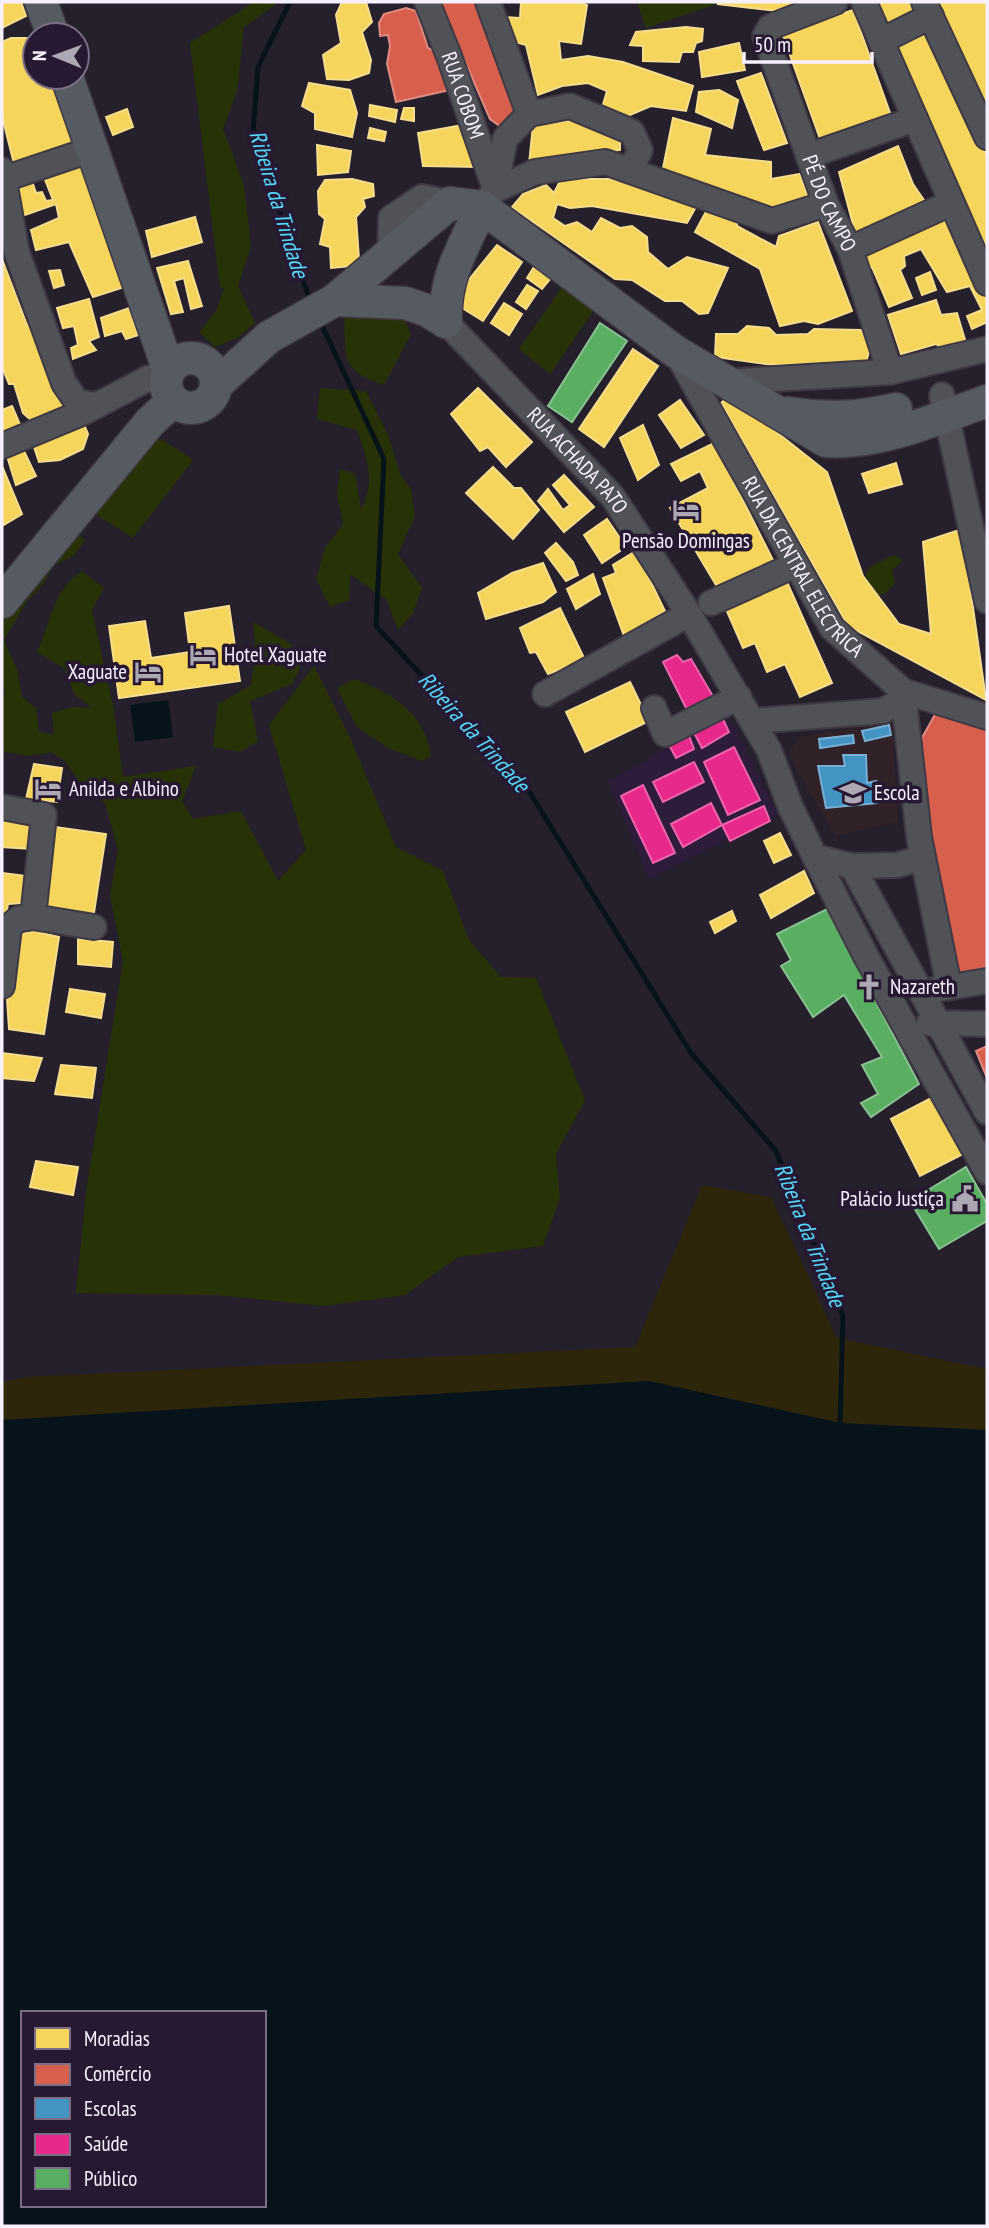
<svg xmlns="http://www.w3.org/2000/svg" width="989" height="2228" font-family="'PT Sans Narrow',sans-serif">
<rect width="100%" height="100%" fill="#261f2c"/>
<!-- built -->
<polygon fill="#2e1d3a" points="728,714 778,814 649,879 608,781"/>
<!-- education -->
<polygon fill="#312129" points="892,720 898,822 836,836 793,764 790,753 794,744 801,737"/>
<!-- green -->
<g fill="#273306">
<polygon points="254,2 275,2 275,5 244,27 237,91 223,129 244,185 251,246 238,286 255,323 239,337 215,347 199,332 216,311 224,288 220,288 190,43"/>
<polygon points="637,2 812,2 787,12 717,4 646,28"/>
<polygon points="562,287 594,310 550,374 519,349"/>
<path d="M368 313 404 318 411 334 384 385C341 370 346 360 344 318Z"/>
<path d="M320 388 366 391 389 437 400 474 411 489 415 516 398 554 422 588 413 613 398 630 387 600 350 574 349 600 330 607 316 579 325 548 343 524 337 495 340 469 355 474 361 509C376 483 367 457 357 430L317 419Z"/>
<polygon points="154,434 193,460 133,538 89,510"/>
<path d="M73 530 85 540 74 555 53 566 45 582 27 601 4 640 17 669 22 697 36 708 39 732 54 735 52 713 73 707 92 708 74 694 65 669 37 652C50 623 54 588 82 571L104 588 92 610 113 706 123 777 196 766 182 801 193 819 241 811 278 881 306 850 269 725 314 666 351 740 396 847 443 871 469 940 501 977 536 978 585 1100 556 1154 560 1198 543 1246 458 1257 405 1295 324 1306 218 1295 76 1293 86 1192 123 961 110 895 118 850 105 803 83 787 64 760 51 752 28 756 2 751V701L5 692 2 681V619Z"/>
<polygon points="894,555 903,560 892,571 895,583 885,594 868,597 860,585 870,567"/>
<polygon points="253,622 291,644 301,666 292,684 250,701 258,741 240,752 213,747 218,704 251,685 256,651"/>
<path d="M355 679C393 695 424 711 431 756L422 761 388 748 357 727 337 688Z"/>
</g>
<!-- sand -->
<polygon fill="#2e260b" points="702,1185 771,1197 837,1338 987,1369 987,1430 840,1423 649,1381 2,1420 2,1382 26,1377 635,1347"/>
<!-- water -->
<g fill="#06131a" fill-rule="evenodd">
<polygon points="168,700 173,737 135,742 130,705"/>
<path d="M649 1381 840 1423 987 1430V2226H2V1420ZM23 2013H264V2205H23Z"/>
</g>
<!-- homes -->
<g fill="#f6d55c" stroke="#f6dd8d" stroke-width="2">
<polygon points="2,2 21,2 26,16 2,28"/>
<polygon points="342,2 366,2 372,22 362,32 371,60 369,73 349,80 327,79 323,55 341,43 336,15"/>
<polygon points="521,2 580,2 587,5 581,44 559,41 561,60 588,56 623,62 693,86 686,111 651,106 623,118 602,108 607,91 588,83 562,86 538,95 526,45 508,40 505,17 520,18"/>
<polygon points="724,2 812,2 787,12 717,4"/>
<polygon points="883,2 910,2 952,72 987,156 987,248 955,187 876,5"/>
<polygon points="935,2 987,2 987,109"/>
<polygon points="853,10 894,124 824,150 782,33"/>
<polygon points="686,27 703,29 702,41 696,43 693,52 682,52 679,62 643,61 643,46 630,45 636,32"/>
<polygon points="11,38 35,38 35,77 54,77 76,142 14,164 2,116 2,42"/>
<polygon points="739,43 745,70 702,77 699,52"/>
<polygon points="761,73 787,143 764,150 737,81"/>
<polygon points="309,83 350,90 357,113 352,137 315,129 315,113 302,106"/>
<polygon points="719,90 738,100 732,128 696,112 699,92"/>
<polygon points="370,105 397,110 395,122 369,116"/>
<polygon points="404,108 414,108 414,121 401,119"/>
<polygon points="127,109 133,127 113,135 106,117"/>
<polygon points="673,118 711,129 705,155 771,162 771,179 800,174 809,201 770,213 662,173"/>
<polygon points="577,120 620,140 620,150 529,164 533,125"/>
<polygon points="463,125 478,167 423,166 418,133"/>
<polygon points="370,128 386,132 384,141 368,138"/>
<polygon points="317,145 351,151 348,172 318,175"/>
<polygon points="898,146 913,184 926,203 885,223 855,232 839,172"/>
<polygon points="81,164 124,287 93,297 69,242 36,250 31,230 59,218 56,204 22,216 20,212 19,186 32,181 36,193 42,192 46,201 53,200 44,177"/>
<polygon points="352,179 373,184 374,196 363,199 365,207 356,217 359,259 352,266 331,268 330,247 320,244 325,219 319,214 318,191 325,180"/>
<polygon points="561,179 612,179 697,205 687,223 592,206 570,208 557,204 553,218 565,226 577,222 592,232 601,218 620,228 632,226 647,237 648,252 668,269 687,257 728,268 708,313 699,314 682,301 665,301 632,280 615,279 512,207 523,194 546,185 554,193"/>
<polygon points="709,206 737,217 737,226 776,247 779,236 818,222 852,311 818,324 804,321 780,326 760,269 695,232"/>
<polygon points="949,210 987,293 987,322 972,329 967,316 982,310 970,286 947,292 921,249 904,256 905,266 900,270 912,298 889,307 872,267 862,270 856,252"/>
<polygon points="195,217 202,242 152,257 146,231"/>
<polygon points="497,245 522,262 483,321 459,306 467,282"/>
<polygon points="2,259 27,325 35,323 68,407 32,421 23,413 14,384 9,384 2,367"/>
<polygon points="188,261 202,306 191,309 184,278 174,281 183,312 171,314 157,268"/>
<polygon points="534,267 551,278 542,289 527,278"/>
<polygon points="60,270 64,285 54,288 49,271"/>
<polygon points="930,272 936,290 922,295 916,278"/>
<polygon points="527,285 538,291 526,309 516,302"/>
<polygon points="89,299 99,337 89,341 96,350 73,359 71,348 78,345 74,326 63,328 57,308"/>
<polygon points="936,300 941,315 957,313 966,343 944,350 936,344 901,354 888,315"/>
<polygon points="504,303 522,314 509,335 491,323"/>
<polygon points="129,308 138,335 126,339 122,331 105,336 101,318"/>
<polygon points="747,326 769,328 776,335 808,334 814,329 861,330 870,349 866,362 774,365 715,357 716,334 738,334"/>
<polygon points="633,349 658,366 604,447 579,429"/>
<polygon points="478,388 532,442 506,467 488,447 480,451 451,414"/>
<polygon points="730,395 827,472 863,576 899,624 931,634 923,542 962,529 986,700 848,626 721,403"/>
<polygon points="680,400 704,435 681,448 659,415"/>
<polygon points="12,406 22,429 2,435 2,410"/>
<polygon points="83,422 88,434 83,449 60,460 39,462 33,444"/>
<polygon points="643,425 659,465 638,480 620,438"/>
<polygon points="714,443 775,564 719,590 670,508 708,488 700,471 681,481 671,464"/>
<polygon points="23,449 36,476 16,485 7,456"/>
<polygon points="896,463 902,484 869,493 862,474"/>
<polygon points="2,466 22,514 2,526"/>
<polygon points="493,467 514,488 521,488 539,510 513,539 466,493"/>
<polygon points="564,475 594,507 564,532 538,501 548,489 563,510 570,505 553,485"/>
<polygon points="607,519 626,547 602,563 584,535"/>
<polygon points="556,543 573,562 578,575 566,581 545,553"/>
<polygon points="636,551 665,611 624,636 603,578 616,573 613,565"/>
<polygon points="543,563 556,592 543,602 486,619 478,593 512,573"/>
<polygon points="593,574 600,594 576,609 567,589"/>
<polygon points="787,582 832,683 800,697 785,664 767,672 755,643 743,648 726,609"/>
<polygon points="229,606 240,681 119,698 109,626 145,621 151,658 190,652 185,613"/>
<polygon points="560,608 585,660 548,674 536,652 530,653 520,628"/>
<polygon points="630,682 649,721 585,752 566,712"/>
<polygon points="34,764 62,768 57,802 26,799"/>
<polygon points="2,817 35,825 31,849 2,847"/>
<polygon points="55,827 106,834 93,919 46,912"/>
<polygon points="780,833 791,855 774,863 764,841"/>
<polygon points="804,871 814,893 771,918 760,895"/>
<polygon points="2,873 27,876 21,903 8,904 6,915 2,914"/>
<polygon points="732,911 736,921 715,933 710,922"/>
<polygon points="34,931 59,937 44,1034 9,1029 7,999 18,935"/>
<polygon points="78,939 113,942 111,967 78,964"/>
<polygon points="70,989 105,994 101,1018 66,1012"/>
<polygon points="2,1053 42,1058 34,1081 2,1078"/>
<polygon points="61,1065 96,1068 92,1098 55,1094"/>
<polygon points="933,1097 963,1154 920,1176 891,1119"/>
<polygon points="36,1161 78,1167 73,1195 30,1187"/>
</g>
<!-- shops -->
<g fill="#d6604d" stroke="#e08b82" stroke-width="2">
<polygon points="439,2 480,2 518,106 514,120 501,127 490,119"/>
<polygon points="406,8 416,11 428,48 444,56 450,90 396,102 387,64 390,46 388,35 380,36 379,23 384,14"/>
<polygon points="937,711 987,729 987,968 953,974 914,752"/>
<polygon points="987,1046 987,1078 976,1051"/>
</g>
<!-- schools -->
<g fill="#4393c3" stroke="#79afd5" stroke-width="2">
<polygon points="889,725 891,735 865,741 862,731"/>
<polygon points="853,735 854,743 820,748 819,739"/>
<polygon points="843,755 866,755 867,783 876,781 877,803 826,808 818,766 845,766"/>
</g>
<!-- health -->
<g fill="#e7298a" stroke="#ec65ad" stroke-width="2">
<polygon points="677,655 683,662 691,659 714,698 688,712 663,662"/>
<polygon points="721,715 729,732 702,748 693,731"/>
<polygon points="688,733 694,749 676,758 668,743"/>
<polygon points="734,747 760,800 728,815 704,762"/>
<polygon points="694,762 704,782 663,802 653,782"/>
<polygon points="643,785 675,853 653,863 621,796"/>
<polygon points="711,803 722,825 683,847 671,824"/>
<polygon points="764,806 770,821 730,841 722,825"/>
</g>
<!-- public -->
<g fill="#5aae61" stroke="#89c290" stroke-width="2">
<polygon points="600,323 627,341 572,422 548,406"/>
<polygon points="827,909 919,1084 871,1117 861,1103 878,1094 862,1065 882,1057 844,995 813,1017 781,966 791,960 777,934"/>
<polygon points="966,1167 987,1204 987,1221 939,1249 910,1201"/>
</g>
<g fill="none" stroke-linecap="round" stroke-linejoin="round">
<!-- stream -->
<g stroke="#06131a" stroke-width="5">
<polyline points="290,2 258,67 253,133 311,303"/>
<polyline points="320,321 384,459 376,626 530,793 691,1053 776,1151 843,1316 840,1423"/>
</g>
<!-- minor casing -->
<g stroke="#3f3944" stroke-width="28">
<g id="minor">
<path id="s1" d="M427 2 449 56 495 189"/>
<polyline points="488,2 529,114"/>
<path id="s2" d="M835 2 770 27 765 36 826 204 850 249 890 372"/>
<polyline points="864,2 987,283"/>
<polyline points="924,2 987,137"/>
<polyline points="881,41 931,16"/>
<polyline points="808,156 915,119"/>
<polyline points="2,170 17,253 64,383 77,402 97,405"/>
<polyline points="4,179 93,149"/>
<polyline points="495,190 535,172 605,162 772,221 826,204"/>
<polyline points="489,198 495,190 505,139 529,114 570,106 632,132 640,150 631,170"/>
<polyline points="850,249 951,203"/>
<polyline points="390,254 391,218 422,197 450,203"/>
<path id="s3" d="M446 322 613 497 689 614 769 750 790 806 815 857 867 958 987 1172"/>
<path id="s4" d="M676 352 832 628 903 691 987 717"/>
<polyline points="723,382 890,372 987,349"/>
<polyline points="942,395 987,601"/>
<polyline points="2,446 84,412 149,378 166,379"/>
<polyline points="711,603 795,565"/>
<polyline points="903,691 919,837 949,987"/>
<polyline points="545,694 689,614"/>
<polyline points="654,708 665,734 739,697"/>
<polyline points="753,721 883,711 899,702 903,691"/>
<polyline points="2,807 44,815 33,917 18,919 9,927 2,986"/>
<polyline points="815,857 852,866 987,1112"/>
<polyline points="852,866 897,865 922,858"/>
<polyline points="33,917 94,927"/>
<polyline points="933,990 987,981"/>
<polyline points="929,1023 987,1024"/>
</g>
</g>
<!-- major casing -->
<g stroke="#3f3944" stroke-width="35">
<g id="major">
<polyline points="41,2 53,35"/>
<polyline points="67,77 169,371"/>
<path d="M335 300 450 203 482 207 676 352 826 441C879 445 938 418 987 401"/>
<path d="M446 322C443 279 464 245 482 207"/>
<circle cx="191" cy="383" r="25"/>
<polyline points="216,385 269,337 335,300 405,303 426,310 446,322"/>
<path d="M788 413C826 419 858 418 896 409"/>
<polyline points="2,602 150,422 173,401"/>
</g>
</g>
<!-- minor -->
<use href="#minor" stroke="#505258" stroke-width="24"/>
<!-- major -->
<use href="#major" stroke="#565a61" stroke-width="32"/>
</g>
<!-- icons -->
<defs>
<g id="hotel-bare" transform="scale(2.1)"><path d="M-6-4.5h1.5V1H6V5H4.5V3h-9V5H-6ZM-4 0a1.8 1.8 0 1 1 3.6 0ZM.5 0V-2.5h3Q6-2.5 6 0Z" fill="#aea7b4" stroke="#271932" stroke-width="2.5" paint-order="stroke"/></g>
<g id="school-bare" transform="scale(2.1)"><path d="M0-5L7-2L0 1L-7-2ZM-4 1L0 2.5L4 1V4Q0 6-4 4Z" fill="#aea7b4" stroke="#271932" stroke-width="2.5" paint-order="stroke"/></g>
<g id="church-bare" transform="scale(2.1)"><path d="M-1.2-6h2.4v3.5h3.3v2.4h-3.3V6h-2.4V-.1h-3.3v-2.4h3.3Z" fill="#aea7b4" stroke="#271932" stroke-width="2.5" paint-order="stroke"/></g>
<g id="civic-bare" transform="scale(2.1)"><path d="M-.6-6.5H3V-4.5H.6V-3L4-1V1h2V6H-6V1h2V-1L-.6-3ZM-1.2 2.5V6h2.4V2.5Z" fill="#aea7b4" stroke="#271932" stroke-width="2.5" paint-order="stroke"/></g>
</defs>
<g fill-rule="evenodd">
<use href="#hotel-bare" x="686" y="510"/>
<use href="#hotel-bare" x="203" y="655"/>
<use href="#hotel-bare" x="148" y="672"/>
<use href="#hotel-bare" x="48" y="789"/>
<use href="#school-bare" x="853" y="793"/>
<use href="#church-bare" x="869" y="987"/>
<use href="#civic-bare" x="965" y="1199"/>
</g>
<g text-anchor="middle" stroke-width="7" stroke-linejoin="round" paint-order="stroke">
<!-- street labels -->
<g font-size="21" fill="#f7f0fe" stroke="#271932">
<text dy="7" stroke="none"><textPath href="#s1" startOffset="100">RUA COBOM</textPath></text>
<text dy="7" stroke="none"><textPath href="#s2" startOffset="259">PÉ DO CAMPO</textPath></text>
<text dy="7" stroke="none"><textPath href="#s3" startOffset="191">RUA ACHADA PATO</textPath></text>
<text dy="7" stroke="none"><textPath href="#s4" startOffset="250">RUA DA CENTRAL ELECTRICA</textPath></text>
</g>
<!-- poi labels -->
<g font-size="21" fill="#f7f0fe" stroke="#271932" text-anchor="start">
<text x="686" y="548" text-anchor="middle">Pensão Domingas</text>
<text x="224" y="662">Hotel Xaguate</text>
<text x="127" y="679" text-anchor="end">Xaguate</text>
<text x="69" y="796">Anilda e Albino</text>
<text x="874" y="800">Escola</text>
<text x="890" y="994">Nazareth</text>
<text x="944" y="1206" text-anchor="end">Palácio Justiça</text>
</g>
<!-- water labels -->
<g font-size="23" font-style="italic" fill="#52d8fd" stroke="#271932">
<text transform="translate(279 204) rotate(73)" y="8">Ribeira da Trindade</text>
<text transform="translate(474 732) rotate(48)" y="8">Ribeira da Trindade</text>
<text transform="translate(810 1235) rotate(68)" y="8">Ribeira da Trindade</text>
</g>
</g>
<!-- border -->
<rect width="989" height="2228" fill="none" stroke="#f7f0fe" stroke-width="7"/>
<!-- legend -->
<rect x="21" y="2011" width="245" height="196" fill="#271932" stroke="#7a6f84" stroke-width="2"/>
<rect x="35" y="2028" width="35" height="21" fill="#f6d55c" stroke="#7a6f84" stroke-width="2"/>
<text x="84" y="2046" font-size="21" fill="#f7f0fe">Moradias</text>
<rect x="35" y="2064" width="35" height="21" fill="#d6604d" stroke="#7a6f84" stroke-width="2"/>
<text x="84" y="2081" font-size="21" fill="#f7f0fe">Comércio</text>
<rect x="35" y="2098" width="35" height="21" fill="#4393c3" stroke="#7a6f84" stroke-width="2"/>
<text x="84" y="2116" font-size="21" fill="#f7f0fe">Escolas</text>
<rect x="35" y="2134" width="35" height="21" fill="#e7298a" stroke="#7a6f84" stroke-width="2"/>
<text x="84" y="2151" font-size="21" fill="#f7f0fe">Saúde</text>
<rect x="35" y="2168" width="35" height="21" fill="#5aae61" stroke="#7a6f84" stroke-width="2"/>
<text x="84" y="2186" font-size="21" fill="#f7f0fe">Público</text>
<!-- north arrow -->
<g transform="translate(56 56) rotate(271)"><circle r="33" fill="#271932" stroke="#7a6f84" stroke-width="2"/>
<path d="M0-5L12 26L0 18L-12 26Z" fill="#aea7b4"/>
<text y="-10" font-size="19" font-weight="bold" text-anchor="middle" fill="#f7f0fe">N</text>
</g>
<!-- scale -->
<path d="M744 52v10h128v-10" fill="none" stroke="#f7f0fe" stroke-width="3.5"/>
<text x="754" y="52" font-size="21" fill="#f7f0fe" stroke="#271932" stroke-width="5" paint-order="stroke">50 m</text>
</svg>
